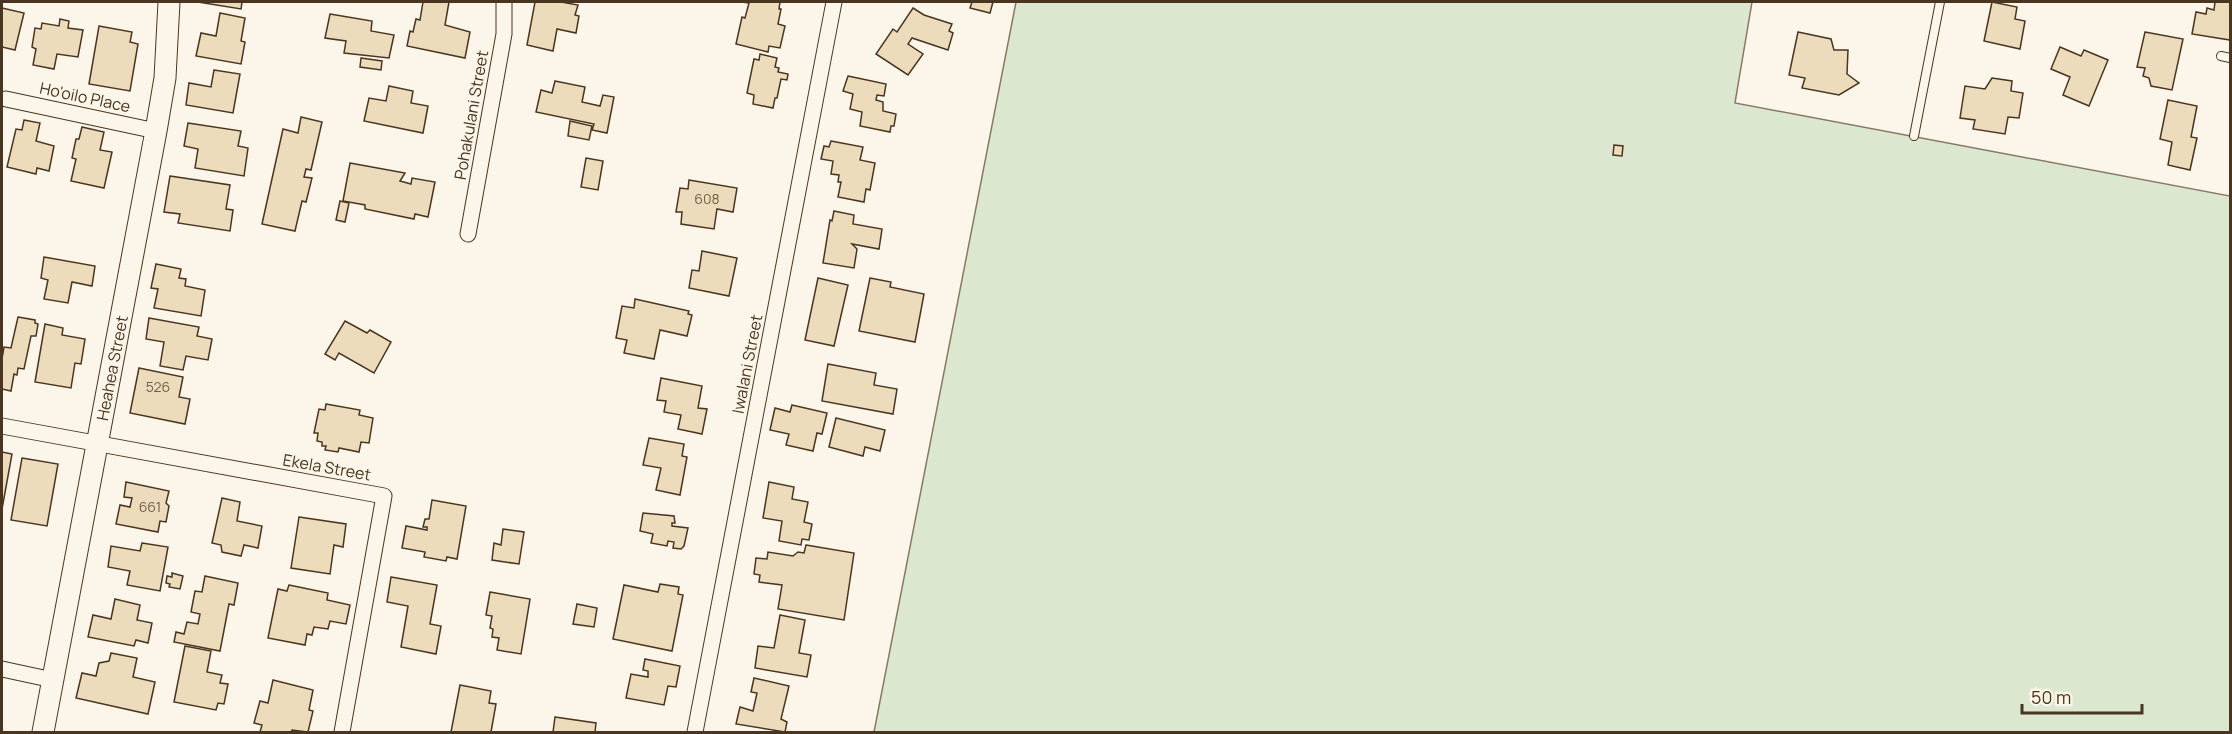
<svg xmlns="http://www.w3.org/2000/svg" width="2232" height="734" font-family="Manrope,sans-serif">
<rect width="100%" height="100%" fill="#fbf6e9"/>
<!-- green -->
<polygon fill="#dce7d0" stroke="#887966" stroke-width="1.5" points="1016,2 1752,2 1735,103 2230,196 2230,732 874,732"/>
<!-- building -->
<g fill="#ecdcbc" stroke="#4a3520" stroke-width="1.5">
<polygon points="198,2 242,2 241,9"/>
<polygon points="423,2 449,2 445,25 470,32 465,58 407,46 410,31 413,32 416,19 420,20"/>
<polygon points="535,2 561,2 578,5 575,15 579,16 576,33 557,29 553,51 527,45"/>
<polygon points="742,2 780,2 779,9 781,9 778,24 785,26 780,48 769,46 768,52 736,44 742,17 745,18 749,3"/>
<polygon points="972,2 993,2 990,13 970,8"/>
<polygon points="1992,2 2017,7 2015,19 2025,21 2020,49 1984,41"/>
<polygon points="2215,2 2230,2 2230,40 2192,34 2196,12 2206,14 2207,8 2214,10"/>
<polygon points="2,8 24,13 15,50 2,47"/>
<polygon points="913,8 924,15 952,24 949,31 953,33 948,50 912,38 908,44 923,54 908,75 876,54 893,29 897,32"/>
<polygon points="220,13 245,18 241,41 245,42 241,64 196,56 201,33 216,36"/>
<polygon points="330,14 372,21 371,31 394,35 389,58 344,53 346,41 325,38"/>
<polygon points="60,19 69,21 68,28 83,30 78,57 57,54 54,69 33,65 36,49 32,47 35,28 41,29 42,23 59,26"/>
<polygon points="99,26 132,32 130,42 138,44 130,91 89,84"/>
<polygon points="1798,32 1831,39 1834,50 1848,50 1847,74 1859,83 1839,95 1802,88 1805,78 1789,75"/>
<polygon points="2145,32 2183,39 2172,90 2151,86 2149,78 2143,76 2145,68 2137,67"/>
<polygon points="2060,47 2081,56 2084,50 2108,60 2089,106 2063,95 2070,77 2051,69"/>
<polygon points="760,54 777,58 775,67 779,68 778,72 788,74 787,80 781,79 777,98 775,98 773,108 753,104 754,95 747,93 754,59 759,60"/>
<polygon points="361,58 382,61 381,70 360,67"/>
<polygon points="214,70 240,74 233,113 186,105 189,83 211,87"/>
<polygon points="848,76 886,84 884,96 877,95 876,100 883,102 883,111 896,114 894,126 891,126 890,132 860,126 862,112 850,109 853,94 843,91"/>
<polygon points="1992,78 2012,81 2011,91 2023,93 2019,118 2008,117 2005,134 1973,129 1975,120 1960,118 1965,86 1985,89"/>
<polygon points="555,81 585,87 582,102 600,106 603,95 614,97 607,133 592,130 594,124 536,112 541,90 552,93"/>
<polygon points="389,86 413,91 411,103 428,106 423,133 364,121 369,98 386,101"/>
<polygon points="2168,100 2197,106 2191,137 2197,138 2190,170 2168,165 2172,142 2160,139"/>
<polygon points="301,117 322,122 311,170 306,169 304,177 312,178 306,202 302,201 295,231 262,224 283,129 298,133"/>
<polygon points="24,120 40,123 36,141 54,146 49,171 37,168 36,174 7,167 16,129 22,130"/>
<polygon points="570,121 592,126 589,140 568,136"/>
<polygon points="188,123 241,131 238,146 248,148 244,176 195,168 198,149 184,146"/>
<polygon points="82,127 104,132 100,150 112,152 104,188 71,181 76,159 72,158 76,139 79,139"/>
<polygon points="831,141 863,147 860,160 875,163 870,190 866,189 864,202 838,197 841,182 838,182 839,175 831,174 833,161 821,159 824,146 829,147"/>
<polygon points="1614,145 1623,146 1622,156 1613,155"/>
<polygon points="586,158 603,161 598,190 581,187"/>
<polygon points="350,163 405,173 400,181 411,184 412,178 435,182 428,217 415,214 414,219 365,209 365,205 343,201"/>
<polygon points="170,176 230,185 226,209 233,210 230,231 178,223 180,214 164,212"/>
<polygon points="689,180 737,188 733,212 717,209 714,229 681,224 682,212 676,212 680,188 688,189"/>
<polygon points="340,201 349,203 345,222 336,220"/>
<polygon points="834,211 854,215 853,224 882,229 879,249 852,244 857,249 854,268 823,263 830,220 832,221"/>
<polygon points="702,251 737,258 729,296 689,288 692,270 699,271"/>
<polygon points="44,257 95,266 92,286 72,282 68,303 44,299 48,280 41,278"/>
<polygon points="156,264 181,269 179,278 186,279 185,286 205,290 201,316 154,308 158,289 151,288"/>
<polygon points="818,278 848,285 834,346 805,340"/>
<polygon points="870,278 891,282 890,287 924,294 915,342 859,331"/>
<polygon points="635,299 689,311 688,314 692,315 687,336 660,330 654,359 624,353 627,340 616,338 622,306 634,308"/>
<polygon points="18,317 35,320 35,323 38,324 36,336 31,336 24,369 18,368 17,375 14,374 11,391 2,389 2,359 4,347 11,348"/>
<polygon points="149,318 199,327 197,336 212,339 208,360 186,356 183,370 160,366 164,342 146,339"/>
<polygon points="345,321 367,333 370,330 391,342 374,373 339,353 335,360 325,354"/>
<polygon points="45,324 63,328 62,335 85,339 81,364 75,363 71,388 35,382"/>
<polygon points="828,364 876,373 874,385 897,389 893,414 822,401"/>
<polygon points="139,368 183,377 179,397 190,399 185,424 130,413"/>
<polygon points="661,378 702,386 698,408 707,409 702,434 678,429 681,415 664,412 666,401 657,400"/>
<polygon points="326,404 360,410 359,415 373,418 369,443 361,442 359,452 339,448 338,452 325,450 326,446 322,446 322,442 317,441 318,433 314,433 319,409 325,410"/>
<polygon points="792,405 827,413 822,434 817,433 813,451 786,445 789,434 770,430 775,408 790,412"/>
<polygon points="836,418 885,430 880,451 865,447 863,456 829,447"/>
<polygon points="649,438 684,444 682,456 687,457 680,495 656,490 661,468 643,465"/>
<polygon points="2,452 12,454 2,509"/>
<polygon points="22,458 58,464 47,526 11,520"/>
<polygon points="126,482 169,491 166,503 169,506 166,522 160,521 158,532 116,524 120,505 130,507 132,498 124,497"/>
<polygon points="769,482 794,487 792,499 808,502 804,522 812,524 809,540 802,539 801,545 779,541 782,521 763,518"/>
<polygon points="222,498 240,502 237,521 262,526 258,548 244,545 241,556 222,552 221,545 212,543"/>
<polygon points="432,500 466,506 457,559 447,557 446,561 424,557 425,552 402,548 406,526 427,530 427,527 423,527 425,519 429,519"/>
<polygon points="643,513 674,516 675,523 672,523 672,526 688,528 684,546 681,549 673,548 674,542 668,541 667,546 651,543 653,534 640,531"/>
<polygon points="299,517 346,524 343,547 334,545 330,574 291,568"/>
<polygon points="503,529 524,532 519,564 492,560 494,543 501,545"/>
<polygon points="142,543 168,547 160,591 127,585 130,571 108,567 111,546 140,551"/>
<polygon points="806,545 854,553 844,620 778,609 782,585 759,582 760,575 754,574 756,558 767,559 768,552 793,556 798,552 804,553"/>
<polygon points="172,573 183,576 180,589 169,587 170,584 166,583 167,576 172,577"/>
<polygon points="205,576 238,583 234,605 229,604 220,651 174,642 176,632 184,634 187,622 198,624 200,614 191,612 195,591 202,592"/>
<polygon points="391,577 437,585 430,624 441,626 436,654 401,647 408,606 387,602"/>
<polygon points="660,584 679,587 678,594 683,595 672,651 613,639 624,585 658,592"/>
<polygon points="289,585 328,593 327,600 350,605 346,624 330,621 328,629 314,627 312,635 307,634 305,645 268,638 278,589 287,591"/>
<polygon points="490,592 530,599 521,654 497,650 499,638 492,637 493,629 490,628 492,616 486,615"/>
<polygon points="115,599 140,605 137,620 152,623 148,643 136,640 134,646 88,637 93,615 111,619"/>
<polygon points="577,604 597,608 594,627 573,624"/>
<polygon points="780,615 805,620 799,653 811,655 807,677 755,668 758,646 774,648"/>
<polygon points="185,646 211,651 207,672 222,675 220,683 228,684 224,704 218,703 216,710 174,702"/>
<polygon points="111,653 137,658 133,677 155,682 148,714 76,698 82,673 96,676 99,663 109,661"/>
<polygon points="645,659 680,666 676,687 668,686 664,705 626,698 631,674 648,677 648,671 643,670"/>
<polygon points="754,678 789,686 781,719 787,722 785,732 736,724 740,707 753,711 757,693 751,692"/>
<polygon points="273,680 313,690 309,710 313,711 308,732 292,730 291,732 260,732 262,725 254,723 260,701 268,703"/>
<polygon points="460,685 491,691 489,703 496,704 491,732 451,732"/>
<polygon points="555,717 596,723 595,732 553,732"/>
</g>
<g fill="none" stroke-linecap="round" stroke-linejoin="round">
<!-- lane casing -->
<g stroke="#4a3520" stroke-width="10">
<g id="lane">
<polyline points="2221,56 2230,58"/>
<polyline points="1914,136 1940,2"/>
</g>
</g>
<!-- street casing -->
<g stroke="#4a3520" stroke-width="17">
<g id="street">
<polyline points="6,99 156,131"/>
<polyline points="468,234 504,34 504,2"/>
<polyline points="2,426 384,496 342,732"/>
<polyline points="2,669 53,680"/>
<polyline points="695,732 834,2"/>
</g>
</g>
<!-- secondary casing -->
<g stroke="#4a3520" stroke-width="23">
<polyline id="secondary" points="43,732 156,131 165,78 169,2"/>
</g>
<!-- lane -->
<use href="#lane" stroke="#fbf6e9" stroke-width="8"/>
<!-- street -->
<use href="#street" stroke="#fbf6e9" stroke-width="15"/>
<!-- secondary -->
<use href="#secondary" stroke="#fbf6e9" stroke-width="21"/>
</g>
<g text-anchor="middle" stroke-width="4.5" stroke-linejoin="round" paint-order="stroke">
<!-- number labels -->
<g font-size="14" fill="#725f47">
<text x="707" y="204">608</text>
<text x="158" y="392">526</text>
<text x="150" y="512">661</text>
</g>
<!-- street labels -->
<g font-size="16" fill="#4a3520" stroke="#fbf6e9">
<text transform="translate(85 97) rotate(12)" y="6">Ho'oilo Place</text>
<text transform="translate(471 115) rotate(-80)" y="6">Pohakulani Street</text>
<text transform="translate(747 364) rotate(-79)" y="6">Iwalani Street</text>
<text transform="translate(112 368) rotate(-79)" y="6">Heahea Street</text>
<text transform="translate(327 467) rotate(10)" y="6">Ekela Street</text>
</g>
</g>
<!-- border -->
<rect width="2232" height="734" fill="none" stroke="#4a3520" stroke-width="6"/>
<!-- scale -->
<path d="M2022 704v9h120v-9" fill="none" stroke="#4a3520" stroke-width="3"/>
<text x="2031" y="704" font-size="18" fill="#4a3520" stroke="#fbf6e9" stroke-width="4.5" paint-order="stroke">50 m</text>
</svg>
